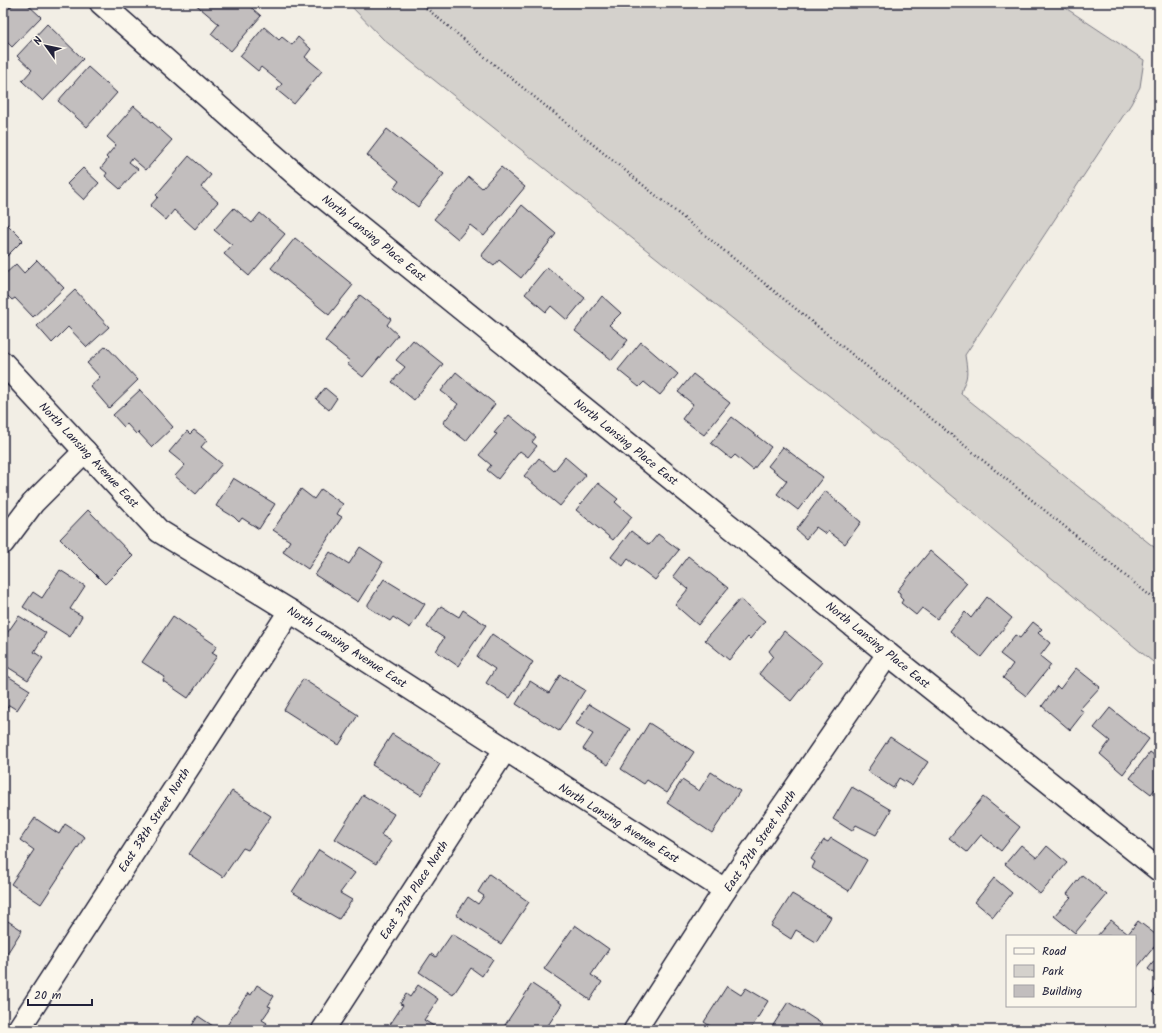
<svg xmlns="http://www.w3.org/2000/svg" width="1162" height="1033" font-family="Kalam,sans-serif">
<rect width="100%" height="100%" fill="#f2eee5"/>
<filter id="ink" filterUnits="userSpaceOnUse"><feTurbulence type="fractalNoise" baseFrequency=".025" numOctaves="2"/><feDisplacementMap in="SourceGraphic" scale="8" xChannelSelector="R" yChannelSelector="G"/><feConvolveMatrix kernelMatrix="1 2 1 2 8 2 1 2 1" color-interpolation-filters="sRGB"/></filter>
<g filter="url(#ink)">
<!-- green -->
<path fill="#d4d1cc" stroke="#7b7a84" d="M348 3H1058L1144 60 1140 87 1131 104 965 355C966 363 968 371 966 379 964 384 962 388 961 394L1159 551V667L897 450 384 40Z"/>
<!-- building -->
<g fill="#c2bebe" stroke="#22223b">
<polygon points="3,3 10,8 15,3 26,3 41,17 12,47 3,38"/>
<polygon points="194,3 246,3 261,16 231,51 211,34 219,24"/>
<polygon points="47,24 83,59 43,101 22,81 32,70 17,56"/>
<polygon points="264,27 279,40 282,37 292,45 298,37 311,49 305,57 322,71 294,104 277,90 282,84 261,67 258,71 240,56"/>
<polygon points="88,67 117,93 87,127 58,101"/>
<polygon points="134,106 172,140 146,170 132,158 129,162 138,169 120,189 105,176 107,173 101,168 108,159 106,157 116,145 107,137"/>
<polygon points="387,129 444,174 418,207 394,188 399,181 367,155"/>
<polygon points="189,156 211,175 201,187 218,202 195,229 174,210 166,220 150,206 158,197 156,195"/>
<polygon points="501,167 525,187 484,236 470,225 458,239 434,219 469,177 482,188"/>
<polygon points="83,168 99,183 84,200 67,184"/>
<polygon points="522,205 556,234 521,278 499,260 494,266 481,256"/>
<polygon points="234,208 252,223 260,213 285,234 249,276 224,254 232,245 214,230"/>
<polygon points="3,220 23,240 3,260"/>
<polygon points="295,238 353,285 329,315 271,268"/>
<polygon points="37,260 64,288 33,317 15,298 12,300 3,291 3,276 16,264 24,273"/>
<polygon points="547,267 585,298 567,320 551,306 546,312 525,294"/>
<polygon points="75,290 109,327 87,347 68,327 52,343 37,326"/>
<polygon points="360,295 391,319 387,325 398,335 363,377 347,364 350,361 325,341"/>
<polygon points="602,296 621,313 609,325 628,340 612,360 575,331"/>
<polygon points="413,340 443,364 414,400 392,382 405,367 396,360"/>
<polygon points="641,342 678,374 660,395 644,382 639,387 618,370"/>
<polygon points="106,346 138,380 109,408 90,386 100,377 87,363"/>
<polygon points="456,372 495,404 466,441 443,423 458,404 441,391"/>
<polygon points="693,374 730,403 704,435 682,419 693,404 678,392"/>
<polygon points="325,388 337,398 329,410 316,399"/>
<polygon points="140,390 173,427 152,447 138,432 136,434 127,424 124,427 113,415"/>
<polygon points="509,415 536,437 532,442 537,446 528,457 520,451 498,479 487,470 491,465 479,455 497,434 494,433"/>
<polygon points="732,417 771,447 753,470 735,455 731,459 711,443"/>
<polygon points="194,430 207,440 201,447 222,464 196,494 175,476 185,465 169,452 187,431 190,434"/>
<polygon points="783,447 823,477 798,510 777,494 787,481 768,466"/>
<polygon points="565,457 586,475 560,506 524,476 539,458 554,471"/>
<polygon points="233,478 275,504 259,529 242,518 239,522 234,517 216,506"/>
<polygon points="598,483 618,499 615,502 632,517 613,540 576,510"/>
<polygon points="301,489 314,499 321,489 343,504 337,514 342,517 308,569 283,552 290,541 273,530"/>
<polygon points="825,491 861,522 845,544 828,531 826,534 816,527 806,539 796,530"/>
<polygon points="88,510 133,556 105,584 60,539"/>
<polygon points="631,531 649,545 658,534 679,550 655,580 628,559 623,566 611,557"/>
<polygon points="360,547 383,562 358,602 315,575 330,552 349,564"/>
<polygon points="930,551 967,583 937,619 922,608 916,615 901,603 903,600 900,597 900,593 897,591"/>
<polygon points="688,556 728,588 698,625 675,605 688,589 673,576"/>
<polygon points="60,570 85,586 70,609 82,616 70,637 23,607 33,592 42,598"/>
<polygon points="384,579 425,604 410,628 393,617 390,621 368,607 368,604"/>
<polygon points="987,597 1012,618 981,657 950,631 965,612 971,618"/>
<polygon points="740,599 765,621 750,639 748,637 729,660 705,640"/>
<polygon points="441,606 459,617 463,610 486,625 458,666 436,651 444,638 427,627"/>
<polygon points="19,616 46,633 34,652 43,658 28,680 3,664 3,639"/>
<polygon points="173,616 217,646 212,653 217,656 188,698 163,681 165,677 142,662"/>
<polygon points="1033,622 1042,629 1038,633 1050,643 1040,656 1051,665 1026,696 1003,678 1013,664 1000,654 1015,635 1020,638"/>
<polygon points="784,631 822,662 791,701 759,674 773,656 769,651"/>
<polygon points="492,634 533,662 510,698 486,683 495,669 477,657"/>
<polygon points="1076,668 1100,687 1080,709 1084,712 1070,730 1042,706 1057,686 1060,689"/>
<polygon points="3,673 30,690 17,710 9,705 3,715"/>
<polygon points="560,675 585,690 559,731 516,704 530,681 549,693"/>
<polygon points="303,679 358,715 339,745 284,710"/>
<polygon points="589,704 630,729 608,765 583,749 593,734 576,724"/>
<polygon points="1110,708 1149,739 1123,774 1100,754 1110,741 1094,728"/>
<polygon points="649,723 694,752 667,793 647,780 644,784 621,769"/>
<polygon points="392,734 440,764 421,795 372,765"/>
<polygon points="890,737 928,762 912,786 899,778 893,788 867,771"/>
<polygon points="1150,752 1159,759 1159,792 1155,789 1151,794 1130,778"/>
<polygon points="711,772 740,791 712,833 667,803 682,780 699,791"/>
<polygon points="852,787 891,810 876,835 856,825 852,831 833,819"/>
<polygon points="232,791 271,816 248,850 243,848 223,877 189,854"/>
<polygon points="363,795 394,814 381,835 391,841 376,864 335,839"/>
<polygon points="983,797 1020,827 1001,851 981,835 967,852 949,838"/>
<polygon points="35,818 59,834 65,824 85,837 41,904 11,884 34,850 20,840"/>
<polygon points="831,838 867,860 849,891 812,868 815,862 811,859 824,840 828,842"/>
<polygon points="1021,845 1037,858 1047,846 1067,863 1040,894 1005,864"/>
<polygon points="319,850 355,873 340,893 352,900 339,919 292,892"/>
<polygon points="489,874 529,902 501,944 456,915 468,897 478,904 484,896 478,892"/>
<polygon points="1082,875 1107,895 1075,933 1054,916 1071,897 1067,894"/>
<polygon points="994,878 1012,893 993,917 975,902"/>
<polygon points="792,894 831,917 816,942 796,930 791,939 771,926"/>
<polygon points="3,918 22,930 3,960"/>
<polygon points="1111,920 1128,934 1138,921 1159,937 1159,941 1135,970 1135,936 1097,936"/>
<polygon points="575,925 609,949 591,975 602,982 590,1000 544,969"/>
<polygon points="452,934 493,959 482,976 471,968 453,995 419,972 431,954 436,957"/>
<polygon points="1159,955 1159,977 1148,969"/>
<polygon points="532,984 562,1004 545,1030 506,1030 503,1028"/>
<polygon points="1159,984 1159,998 1152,993"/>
<polygon points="257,985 274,996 268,1006 271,1007 262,1020 267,1023 263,1030 224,1030 248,993 251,995"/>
<polygon points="418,985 438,999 424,1020 440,1030 389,1030 387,1029 403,1005 400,1004 406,994 410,997"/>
<polygon points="727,986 741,995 746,988 768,1001 750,1030 716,1030 704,1022"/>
<polygon points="788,1002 822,1024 818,1030 770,1030"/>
<polygon points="198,1016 219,1030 189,1030"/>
</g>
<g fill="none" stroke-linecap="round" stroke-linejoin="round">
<!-- street casing -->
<g stroke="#22223b" stroke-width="25">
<g id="street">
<polyline points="101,3 302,180 888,654 1159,870"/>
<polyline points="3,363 159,531 290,611 725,890"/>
<polyline points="3,543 33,503 85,451"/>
<polyline points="18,1030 290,611"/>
<polyline points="323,1030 505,750"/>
<polyline points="635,1030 725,890 888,654"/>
</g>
</g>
<!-- path -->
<polyline stroke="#22223b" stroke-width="2.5" stroke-dasharray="1 3" stroke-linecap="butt" points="420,3 485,57 1159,603"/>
<!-- street -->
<use href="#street" stroke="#fbf7ec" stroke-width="22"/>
</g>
</g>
<g text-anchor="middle" stroke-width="3.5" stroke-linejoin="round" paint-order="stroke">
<!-- street labels -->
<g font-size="12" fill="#22223b" stroke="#fbf7ec">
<text transform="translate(374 238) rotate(39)" y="4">North Lansing Place East</text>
<text transform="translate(626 442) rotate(39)" y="4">North Lansing Place East</text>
<text transform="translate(89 455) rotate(47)" y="4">North Lansing Avenue East</text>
<text transform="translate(878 645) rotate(39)" y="4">North Lansing Place East</text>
<text transform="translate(347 647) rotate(33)" y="4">North Lansing Avenue East</text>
<text transform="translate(154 820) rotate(-57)" y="4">East 38th Street North</text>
<text transform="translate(619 823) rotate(32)" y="4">North Lansing Avenue East</text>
<text transform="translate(760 841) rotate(-56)" y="4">East 37th Street North</text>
<text transform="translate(414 890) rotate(-57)" y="4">East 37th Place North</text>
</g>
</g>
<!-- margin -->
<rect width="1162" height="1033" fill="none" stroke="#fbf7ec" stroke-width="16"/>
<rect x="8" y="8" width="1146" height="1017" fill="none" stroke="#22223b" stroke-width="1.5" filter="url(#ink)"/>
<!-- legend -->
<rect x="1006" y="935" width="130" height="72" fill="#fbf7ec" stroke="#a4a2a5"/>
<rect x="1014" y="948" width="20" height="6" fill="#fbf7ec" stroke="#a4a2a5"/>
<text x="1042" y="955" font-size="12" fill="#22223b">Road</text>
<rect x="1014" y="965" width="20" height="12" fill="#d4d1cc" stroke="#a4a2a5"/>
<text x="1042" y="975" font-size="12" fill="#22223b">Park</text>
<rect x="1014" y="985" width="20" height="12" fill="#c2bebe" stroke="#a4a2a5"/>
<text x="1042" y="995" font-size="12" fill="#22223b">Building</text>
<!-- north arrow -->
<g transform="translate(46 46) rotate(303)" stroke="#fbf7ec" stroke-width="3" paint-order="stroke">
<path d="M0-3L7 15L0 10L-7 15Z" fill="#22223b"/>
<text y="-6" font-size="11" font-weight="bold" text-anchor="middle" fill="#22223b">N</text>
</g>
<!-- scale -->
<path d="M28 999v6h64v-6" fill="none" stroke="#22223b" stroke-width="2"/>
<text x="34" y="999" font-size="12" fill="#22223b" stroke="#fbf7ec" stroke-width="3" paint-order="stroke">20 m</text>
</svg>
